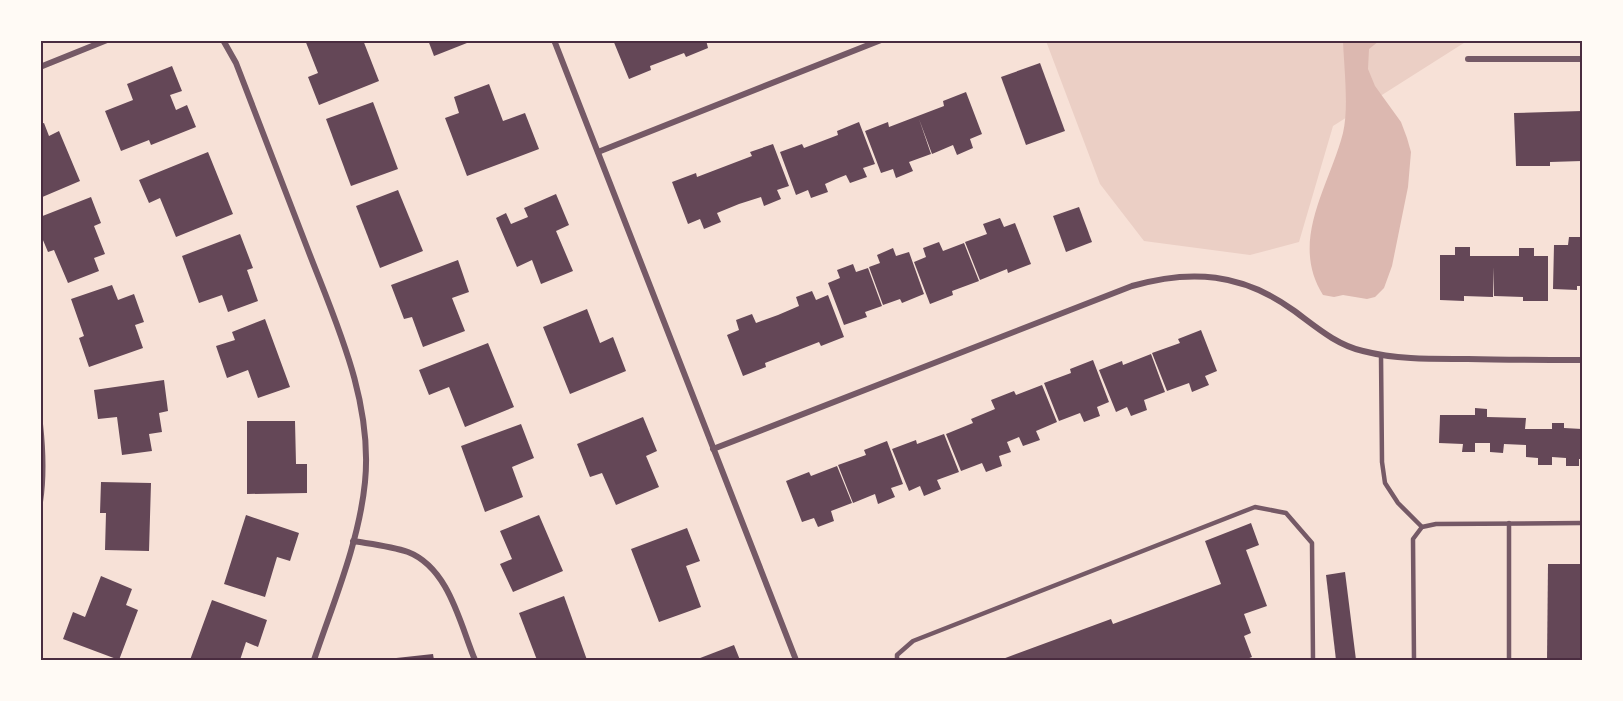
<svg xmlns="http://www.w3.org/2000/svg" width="1623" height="701" font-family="Figtree,sans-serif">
<rect width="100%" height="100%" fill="#f7e1d7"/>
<!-- green -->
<polygon fill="#ebcfc5" points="1046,41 1467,41 1333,126 1299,242 1250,255 1144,241 1100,184"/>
<!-- water -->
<path fill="#dcb8b0" d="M1343 41H1379L1369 49 1368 69 1375 86 1401 122 1407 138 1411 152 1408 187 1392 266 1384 288 1375 297 1367 299 1343 295 1334 297 1323 295C1289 241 1329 187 1343 133 1349 108 1344 67 1343 41Z"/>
<!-- building -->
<g fill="#644757">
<polygon points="305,40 363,40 379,81 319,105 308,77 318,73"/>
<polygon points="428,40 472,40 472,41 434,56"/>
<polygon points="613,40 706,40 708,48 686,57 684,53 650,66 651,70 629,79"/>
<polygon points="1040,63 1065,131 1026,145 1001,77"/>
<polygon points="172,66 182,91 170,95 176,110 187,105 196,127 151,145 149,140 121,151 105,111 133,100 127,84"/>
<polygon points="489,84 503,121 525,113 539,149 467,176 445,118 459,113 454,97"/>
<polygon points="966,92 982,134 970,139 973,148 957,155 953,145 932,154 919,119 931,154 909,162 913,171 896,178 893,169 881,173 865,131 888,122 889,127 944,106 943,101"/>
<polygon points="373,102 398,169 351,186 326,119"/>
<polygon points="1582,111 1582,161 1550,162 1550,166 1516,166 1514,113"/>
<polygon points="859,122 875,164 863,168 867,177 850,183 846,175 836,179 825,184 828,192 811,198 808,190 796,195 780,152 802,144 804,148 838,135 837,131"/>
<polygon points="44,123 49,136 59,131 80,181 40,198 40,124"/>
<polygon points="773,144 789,186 777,190 781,199 764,206 761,197 739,204 717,213 721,222 704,229 700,219 688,224 672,182 696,173 697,177 752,156 750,152"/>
<polygon points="208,152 233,214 176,237 160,198 149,203 139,180"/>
<polygon points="398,190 423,251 380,268 356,206"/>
<polygon points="556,194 569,225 556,231 573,271 541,284 532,260 517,267 496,218 506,213 511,224 528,217 524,208"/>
<polygon points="91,197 101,223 94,226 105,254 94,258 99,271 68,283 54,250 48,252 40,233 40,217"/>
<polygon points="1079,207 1092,242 1066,252 1053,216"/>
<polygon points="1000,218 1004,227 1015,223 1031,264 1008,273 1007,269 980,280 965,242 987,234 983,224"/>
<polygon points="240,234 253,268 247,270 258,301 228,312 222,295 199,303 182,256"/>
<polygon points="1569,237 1582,237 1582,286 1577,286 1577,290 1553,289 1554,245 1568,245"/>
<polygon points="939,242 943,251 964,243 979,281 952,291 953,295 930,304 914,262 926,257 923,248"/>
<polygon points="1455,247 1470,247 1470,256 1519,256 1519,248 1534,248 1534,256 1548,256 1548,301 1523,301 1523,297 1494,296 1494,267 1493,297 1464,296 1464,301 1440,300 1440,255 1455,255"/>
<polygon points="893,248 896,256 909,252 924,294 902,303 900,299 883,305 869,267 880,263 877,255"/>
<polygon points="458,260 469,292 452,298 465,331 423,347 412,317 404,319 391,285"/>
<polygon points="853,264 856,272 868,268 882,306 865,312 867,317 844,325 828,283 840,278 837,270"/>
<polygon points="112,285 118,300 134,294 144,322 135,325 143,348 89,367 79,338 84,336 71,299"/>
<polygon points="812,291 816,300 828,295 844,337 821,346 819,342 765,363 766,367 743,376 727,335 739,330 736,320 752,314 756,323 778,315 799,306 796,297"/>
<polygon points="587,309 600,343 613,337 626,371 570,394 543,327"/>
<polygon points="265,319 290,387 258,398 248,370 227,378 216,346 235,340 232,332"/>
<polygon points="1201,330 1217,371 1205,376 1209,385 1192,392 1189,383 1167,391 1152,353 1180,343 1178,339"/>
<polygon points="488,343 514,407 465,427 449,387 429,395 419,370"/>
<polygon points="1151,354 1165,392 1144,400 1147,410 1131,416 1127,407 1116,412 1099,370 1122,361 1123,365"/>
<polygon points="1093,360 1109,402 1097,407 1100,416 1084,422 1080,413 1059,421 1044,383 1071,373 1070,369"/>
<polygon points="164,380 168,411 159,413 162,432 149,434 152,451 122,455 117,417 98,419 94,390"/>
<polygon points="1042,385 1057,422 1036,431 1040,440 1023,446 1019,437 1007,442 1011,452 999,456 1002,466 986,472 982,463 961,471 946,434 973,423 971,419 995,409 991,400 1014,391 1016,395"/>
<polygon points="1475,408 1487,409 1487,417 1526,418 1525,429 1552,429 1552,423 1564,423 1564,428 1582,429 1582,459 1579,459 1579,466 1566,466 1566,458 1552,457 1552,465 1538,465 1538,458 1526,457 1526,445 1504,444 1503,453 1490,452 1490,443 1475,443 1475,452 1462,452 1463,444 1439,443 1440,415 1475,415"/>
<polygon points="643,417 657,451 646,456 659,487 616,505 602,473 590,477 577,444"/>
<polygon points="247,421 295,421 296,464 307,464 307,493 247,494"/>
<polygon points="521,424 534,458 512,467 523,497 485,512 461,446"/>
<polygon points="944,434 959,472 937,480 941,489 924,496 920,486 909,491 892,449 916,440 917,444"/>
<polygon points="887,441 903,484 891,488 895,497 878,504 875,494 853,503 838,465 866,455 864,450"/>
<polygon points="837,466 852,503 831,511 834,521 818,527 814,518 802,522 786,481 809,472 811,476"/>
<polygon points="101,482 151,483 149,551 105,550 106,513 100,513"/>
<polygon points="246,515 299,533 290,561 277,557 265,597 224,584"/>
<polygon points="539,515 563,571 513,592 500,564 512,559 500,531"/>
<polygon points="1251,523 1259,545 1246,550 1267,606 1244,614 1251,633 1244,636 1252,657 1244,660 1000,660 1111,619 1113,624 1221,584 1205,541"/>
<polygon points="687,528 700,561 686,566 701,607 659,622 631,549"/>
<polygon points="1548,564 1582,564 1582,660 1547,660"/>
<polygon points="1345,572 1356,660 1336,660 1326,575"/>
<polygon points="101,576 132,589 126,605 138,610 119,660 63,639 73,612 85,617"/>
<polygon points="564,596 587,660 537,660 519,613"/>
<polygon points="212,600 267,620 258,647 246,642 240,660 190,660"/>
<polygon points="734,645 740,660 695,660"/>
<polygon points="433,654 434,660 387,660 387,659"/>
</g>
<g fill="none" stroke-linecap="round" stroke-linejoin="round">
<!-- service -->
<g stroke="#755966" stroke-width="4.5">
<polyline points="1381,355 1382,462 1385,483 1398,503 1422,527"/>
<polyline points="1509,523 1509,660"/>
<polyline points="897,660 897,655 913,641 1255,507 1286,513 1312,543 1313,660"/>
<polyline points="1414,660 1413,539 1422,527 1436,524 1582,523"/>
</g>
<!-- minor -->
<g stroke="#755966" stroke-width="6">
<path d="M223 40 236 63C260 125 284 188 308 250 336 323 373 401 365 482 359 543 333 603 314 660"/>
<polyline points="554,40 796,660"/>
<polyline points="1468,59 1582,59"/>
<polyline points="40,67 107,40"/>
<polyline points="598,152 881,40"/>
<path d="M40 424C43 451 44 476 40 502"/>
<path d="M713 449 1132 286C1191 269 1242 273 1293 310 1315 326 1336 345 1363 351 1398 360 1433 359 1468 359 1506 360 1544 360 1582 360"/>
<path d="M353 541C371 544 391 546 408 552 449 568 460 624 475 660"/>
</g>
</g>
<!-- border -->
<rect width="1623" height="701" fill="none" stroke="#fffaf5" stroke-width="84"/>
<rect x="42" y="42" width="1539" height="617" fill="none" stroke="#4a2c40" stroke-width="2"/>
</svg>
